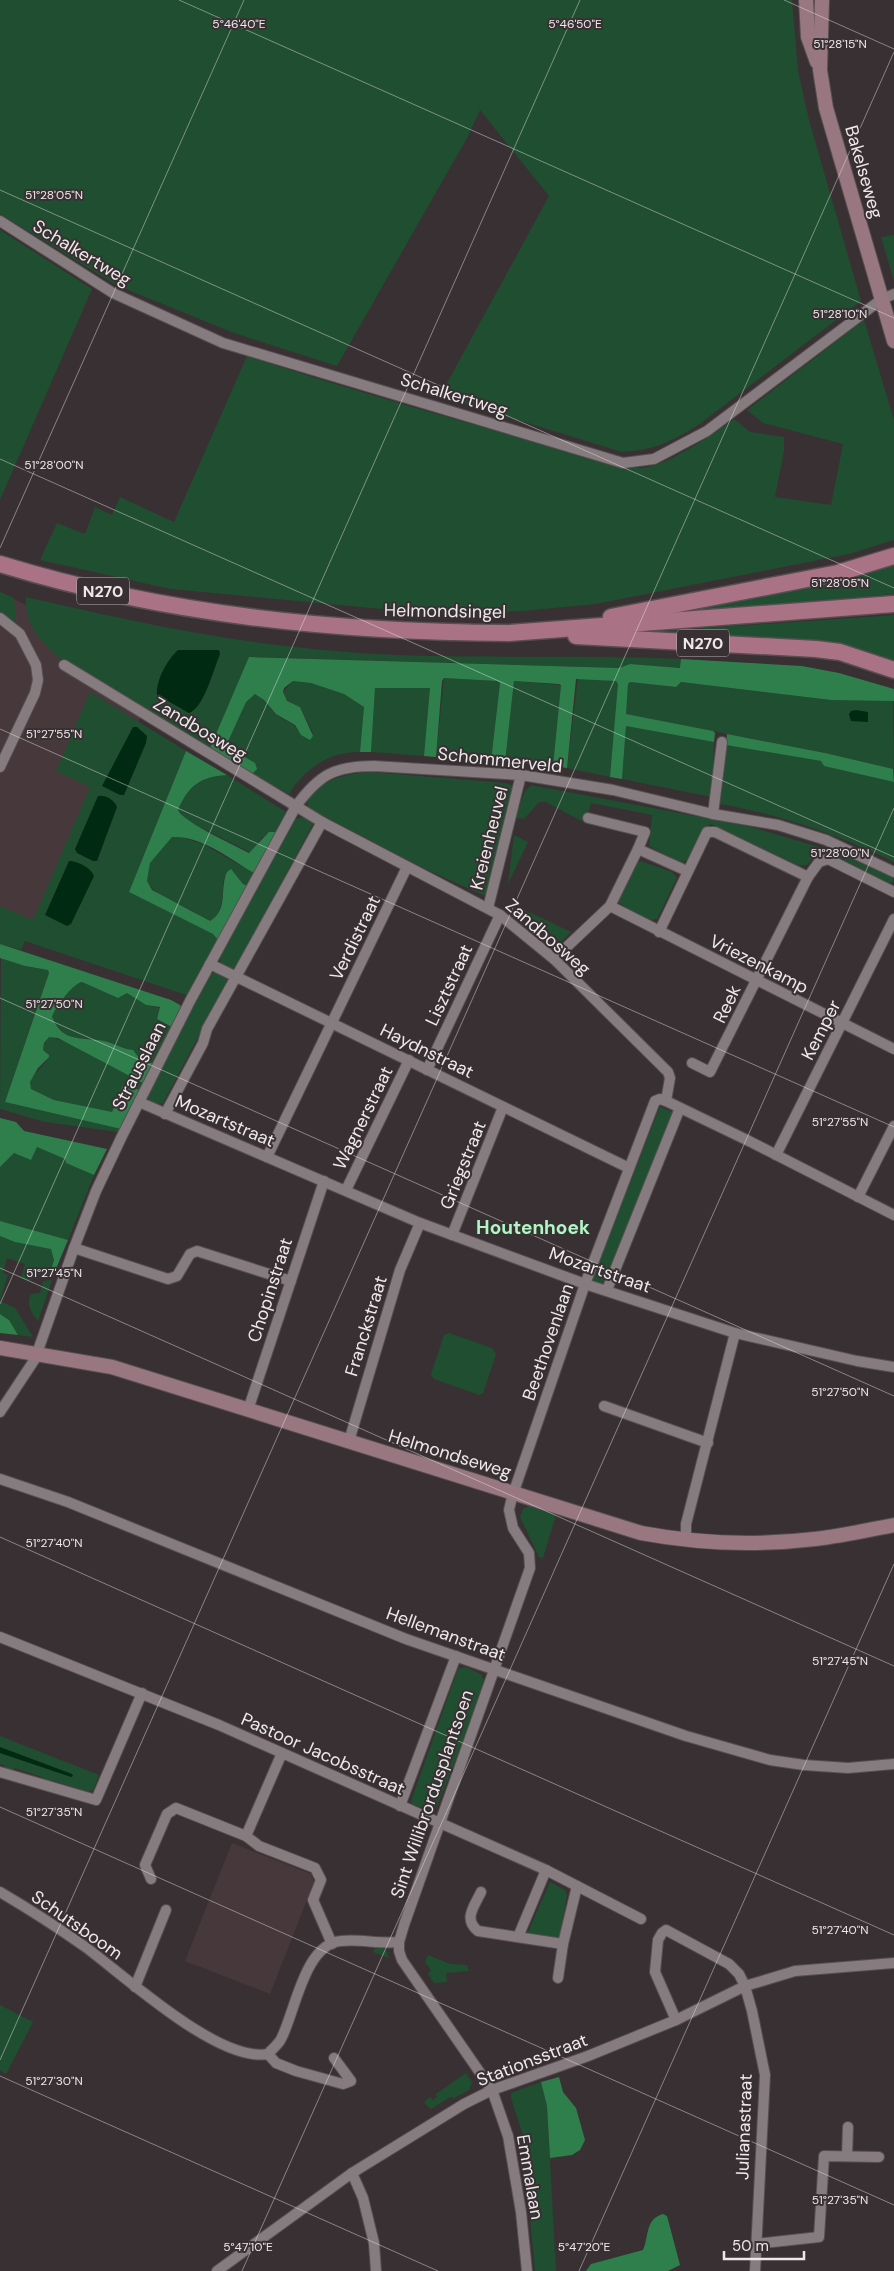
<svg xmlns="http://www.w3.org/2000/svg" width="894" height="2271" font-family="'DM Sans',sans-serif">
<rect width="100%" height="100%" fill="#393033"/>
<!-- built -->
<g fill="#47383c">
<polygon points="0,592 70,627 171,636 58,936 0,920"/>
<polygon points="232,1843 311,1874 314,1882 270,1994 185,1961"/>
</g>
<!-- green -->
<g fill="#204e30">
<path d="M0 0H792L798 71 809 120 861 301 701 423C674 441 655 450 622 452L440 396 549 196 480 110 467 138 337 366 234 333 116 285 0 214Z"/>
<polygon points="0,230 92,289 0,500"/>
<polygon points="894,235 894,281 881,237"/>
<path d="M864 320 894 420V540L849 554 596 604 523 611 456 613 403 611 170 589 40 560 57 523 85 534 95 507 112 515 120 497 174 522 247 356C344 388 443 416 542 444 571 452 619 473 648 467 673 462 713 434 734 419L750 432 784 437V451L775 497 831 505 843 444 763 423 747 410Z"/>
<polygon points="894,561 894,594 672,613"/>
<polygon points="0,592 14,598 16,622 0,613"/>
<path d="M26 597C121 619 217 640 313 649 435 662 558 653 681 659V668L630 664 619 668 250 657 210 748 61 659C40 641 25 626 26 597Z"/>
<polygon points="894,615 894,666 864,656 609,635"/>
<polygon points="444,678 497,681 500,683 491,761 436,757"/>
<polygon points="578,678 616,681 619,684 610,777 567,768"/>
<path d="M293 681 311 683 344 694 364 707 360 752C329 752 305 768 289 794L252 774 226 746 246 701 255 694C265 699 268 707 276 714 287 723 293 721 301 735L313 733 300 707 287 701 283 692Z"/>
<polygon points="514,681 561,685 553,766 505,762"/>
<polygon points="630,682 676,687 681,682 831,700 893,700 894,770 825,753 625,714 628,684"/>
<polygon points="377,687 431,688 424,756 371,752 375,688"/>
<polygon points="90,692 186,751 129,892 213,934 218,940 189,996 25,941 21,950 0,944 0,906 33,920 90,787 56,771"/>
<polygon points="626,726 714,742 712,797 622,779"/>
<path d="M726 745 821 761 825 766 894 782V862C838 835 781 815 720 804Z"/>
<path d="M370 772 506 783 513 786 487 895H483L423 868 308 808 307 797C326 779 344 774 370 772Z"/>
<path d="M227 775 286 812 276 832C263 832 258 843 251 853L190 822 178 811C189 785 200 777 227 775Z"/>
<path d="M531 785 748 826 836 852 890 876 893 877V882L889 883 830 853C818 853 815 856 807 865H798L711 824 703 829 687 861 679 862 649 846 652 815 591 803 585 823 546 802H539L524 819 515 818 525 791Z"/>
<polygon points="303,817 313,824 237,966 231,969 222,965 219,957 292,820"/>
<polygon points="514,835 528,842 508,884"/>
<path d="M178 836 203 844 254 873 248 886 243 884 236 875 224 877C221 893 226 912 210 922 201 919 197 913 189 909 173 900 157 898 147 881L150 863 172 837Z"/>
<polygon points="641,861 672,872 677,878 657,919 651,920 630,911 618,902 638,862"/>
<polygon points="510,903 571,932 561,942"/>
<polygon points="1,958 25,966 48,970 49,973 5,1102 121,1129 118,1132 45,1122 0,1109"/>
<polygon points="218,971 226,976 228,981 163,1103 159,1104 149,1101 147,1093 210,975"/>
<path d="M82 982 118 998 127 993 146 1005 160 1008 157 1019 172 1027 153 1063C143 1063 140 1062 136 1053L109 1042 80 1040 65 1034 55 1026 52 1017C55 1008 72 984 82 982Z"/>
<path d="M49 1036 75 1045 143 1083 140 1090 123 1085 112 1113 54 1100 31 1089 30 1082C35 1071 46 1065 49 1055L43 1050 44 1044Z"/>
<polygon points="660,1107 675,1113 605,1287 591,1282"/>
<polygon points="37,1147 65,1159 66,1163 94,1175 68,1240 0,1221 0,1167 14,1153 31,1159"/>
<path d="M0 1236C17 1242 35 1243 51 1249L54 1260 50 1269 53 1276 41 1274 28 1281 21 1278 25 1264 7 1258 3 1273 8 1275 0 1301 15 1308 33 1337 18 1335 9 1320 0 1314Z"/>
<path d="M52 1280 38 1321C31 1312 26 1305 31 1294L40 1293 43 1281Z"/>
<polygon points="449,1333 492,1348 496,1354 483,1393 479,1395 434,1379 431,1374 444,1335"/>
<polygon points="529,1506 556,1515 543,1558 539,1557 520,1517 523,1509"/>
<polygon points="466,1667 482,1675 485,1686 437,1807 429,1810 412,1804 411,1801 458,1669"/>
<polygon points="0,1736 99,1775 93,1790 89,1792 54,1781 50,1783 44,1781 42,1777 15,1768 12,1771 5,1769 4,1765 0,1764"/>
<polygon points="550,1882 565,1890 567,1895 560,1939 527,1934"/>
<path d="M376 1946C385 1947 387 1950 389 1958L373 1952Z"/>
<polygon points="428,1955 450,1964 467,1965 469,1971 446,1973 447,1982 434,1983 428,1974 431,1970 425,1962"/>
<polygon points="0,2005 33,2022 6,2074 0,2070"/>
<polygon points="466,2073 472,2082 469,2090 454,2098 450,2097 431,2109 424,2102 430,2097 433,2100 437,2097 436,2094"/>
<polygon points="541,2082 547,2106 556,2271 535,2271 522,2132 511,2098 511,2093"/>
</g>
<!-- forest -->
<g fill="#2f7f4d">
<polygon points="249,657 619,668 630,664 680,668 681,659 802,666 839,673 894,689 894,701 831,700 681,682 676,687 630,682 628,684 626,714 713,731 715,733 714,742 626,726 622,779 610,777 618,684 616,681 576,679 567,768 553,766 561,685 559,684 514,681 505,762 491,761 500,683 497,681 444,678 442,681 436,757 424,756 430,688 375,688 371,752 360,752 364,707 344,694 311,683 293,681 284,688 283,692 287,701 300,707 313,736 310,740 301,735 295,725 276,714 264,700 255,694 246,702 226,746 255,763 257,769 252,774 210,748"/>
<polygon points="727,734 825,753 893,769 894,782 824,766 821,761 726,745"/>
<path d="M186 751 227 775C200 777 189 785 178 810 183 822 236 846 249 853L269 832H276L254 873C230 859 201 835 172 837L150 863 147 881 152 890 210 921C229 910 219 889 227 872L231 869 243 884 248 886 218 940 213 934 129 892Z"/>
<path d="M0 944 171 1000 180 1005 182 1008 172 1027 157 1019 160 1007 146 1005 127 993 118 998 82 982C72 984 55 1008 52 1017 63 1045 85 1036 108 1042 118 1045 122 1049 133 1050L143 1063H153L143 1083 58 1038 49 1037 44 1043 43 1050 49 1055V1057L38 1068 30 1082 31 1089 54 1100 112 1112 123 1085 140 1090 121 1129 5 1102 49 973 48 970 25 966 0 958Z"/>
<polygon points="0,1118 16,1122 24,1131 107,1149 94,1175 66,1163 65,1159 37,1147 31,1160 14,1153 0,1167"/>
<polygon points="0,1221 68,1240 53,1276 50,1273 54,1260 51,1249 15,1242 0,1236"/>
<polygon points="0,1314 9,1320 18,1335 0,1333"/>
<polygon points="559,2077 563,2092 576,2108 585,2140 580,2150 572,2155 550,2158 547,2106 541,2082"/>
<path d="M663 2214 667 2216 680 2265 668 2271H586L591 2264 643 2250C649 2236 645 2219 663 2214Z"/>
</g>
<!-- water -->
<g fill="#002a11">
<path d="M178 650H219L220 654C214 668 204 708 189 713L157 695C156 680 167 660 178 650Z"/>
<polygon points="856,710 868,712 868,722 851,721 849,714 851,711"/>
<polygon points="133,727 137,727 147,736 146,743 124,795 120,795 102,786"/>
<path d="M98 796C106 795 114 800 117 807L97 861H93L77 853 75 849Z"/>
<path d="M69 861C78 861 91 868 94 876L71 924 67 926 45 915Z"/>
<polygon points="0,1747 72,1774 73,1776 71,1777 0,1753"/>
</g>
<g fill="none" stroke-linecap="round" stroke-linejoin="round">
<!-- street casing -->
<g stroke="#564e51" stroke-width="12">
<g id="street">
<polyline points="0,221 113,293 223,343 623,463 654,459 707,431 882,299 894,294"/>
<polyline points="0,618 20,634 36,665 38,680 35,693 0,767"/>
<polyline points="64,665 322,822 500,915 554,959 668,1072 670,1078 666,1101"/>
<polyline points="713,814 722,742"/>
<polyline points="588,818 645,832 638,849 687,871"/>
<polyline points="610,906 894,1049"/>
<polyline points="488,908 521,775"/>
<polyline points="659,932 707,832 715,832 808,877 819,862 828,859 894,892"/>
<polyline points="554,959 610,906 638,849"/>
<polyline points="210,964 629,1168"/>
<polyline points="692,1063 710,1072 808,877"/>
<polyline points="427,1070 500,915"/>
<polyline points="139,1102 420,1223 585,1284 735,1333 857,1361 894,1367"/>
<polyline points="165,1114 203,1043 207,1029 322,822"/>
<polyline points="776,1155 894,919"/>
<polyline points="267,1157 407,867"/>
<polyline points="346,1190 409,1060"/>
<polyline points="858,1197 894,1126"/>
<polyline points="452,1235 503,1107"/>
<polyline points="74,1248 168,1279 177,1276 190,1254 197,1251 291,1281"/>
<polyline points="607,1290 680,1108"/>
<polyline points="604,1406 708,1443"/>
<polyline points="248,1410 324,1181"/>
<path d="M0 1412 35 1359 74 1248 96 1191 122 1136 190 1001 296 806C319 775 334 766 374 766L521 775 613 790 713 814 778 825 826 840 894 872"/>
<polyline points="349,1441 400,1270 420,1223"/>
<polyline points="0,1479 68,1502 406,1639 686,1736 770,1760 804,1765 848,1768 894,1764"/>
<polyline points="686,1541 686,1524 735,1333"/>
<polyline points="0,1637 219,1725 546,1870 641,1919"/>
<polyline points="0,1772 96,1800 142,1693"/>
<polyline points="400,1806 456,1656"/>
<polyline points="246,1836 282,1753"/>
<polyline points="151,1879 145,1865 167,1814 176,1808 246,1836 259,1846 315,1868 321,1880 313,1900 332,1944"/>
<path d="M0 1892C29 1909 57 1927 84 1946 124 1975 218 2063 268 2054 272 2049 278 2045 281 2039 295 2013 304 1944 341 1941 360 1939 379 1944 399 1942"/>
<path d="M481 1892C474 1907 463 1919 478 1931L563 1944"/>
<polyline points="518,1937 546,1870"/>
<polyline points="558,1978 563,1944 577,1886"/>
<polyline points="135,1987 166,1910"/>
<polyline points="676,2020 655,1972 658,1940 662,1933 666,1930 729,1964 739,1974 745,1986 752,2011 765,2075 755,2271"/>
<polyline points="268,2054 276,2063 296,2071 343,2084 351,2081 334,2058"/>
<polyline points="847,2156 848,2127"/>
<polyline points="352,2173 363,2198 374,2243 376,2271"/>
<polyline points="755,2244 819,2237 824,2156 879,2157"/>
<polyline points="217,2271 352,2173 464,2104 492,2090 588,2056 676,2020 745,1986 762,1981 795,1971 894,1963"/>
<polyline points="527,2271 521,2212 508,2136 492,2090 402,1960 399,1951 399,1942 404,1925 530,1568 529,1553 513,1528 509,1510 512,1497 585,1284 655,1101 660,1099 666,1101 749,1141 894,1215"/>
</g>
</g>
<!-- secondary casing -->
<g stroke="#564e51" stroke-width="16">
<g id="secondary">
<polyline points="806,0 808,37 817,62"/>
<polyline points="822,0 820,70 826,108 894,341"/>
<path d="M0 1348 112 1367 641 1533C700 1544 755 1546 815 1539 842 1536 868 1530 894 1525"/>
</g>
</g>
<!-- primary casing -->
<g stroke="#564e51" stroke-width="19">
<g id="primary">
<path d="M0 564C165 615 337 632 509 633L894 604"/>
<polyline points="611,617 838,573 894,556"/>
<polyline points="576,636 816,649 840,652 894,670"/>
</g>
</g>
<!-- street -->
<use href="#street" stroke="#867b7e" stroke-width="10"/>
<!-- secondary -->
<use href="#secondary" stroke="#987781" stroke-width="14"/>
<!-- primary -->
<use href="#primary" stroke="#a97385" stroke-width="16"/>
</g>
<!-- ticks -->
<path fill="none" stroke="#eee8ea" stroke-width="1" stroke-opacity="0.45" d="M179 0 894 318M784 0 894 49M0 190 894 588M0 459 894 857M0 548 244 0M0 729 894 1127M0 998 894 1396M0 1268 894 1666M0 1304 580 0M0 1537 894 1935M0 1807 894 2205M0 2060 894 52M0 2076 438 2271M242 2271 894 808M579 2271 894 1564"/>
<g text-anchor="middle" stroke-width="4" stroke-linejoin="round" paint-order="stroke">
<!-- shield labels -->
<g fill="#393033" stroke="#b8b1b3" stroke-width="1">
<rect x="77" y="577.5" width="52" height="27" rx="4"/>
<rect x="677" y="629.5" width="52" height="27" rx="4"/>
</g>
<g font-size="16" font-weight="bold" fill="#eee8ea">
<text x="103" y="597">N270</text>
<text x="703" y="649">N270</text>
</g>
<!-- street labels -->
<g font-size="18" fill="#eee8ea" stroke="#393033">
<text transform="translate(864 172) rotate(74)" y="6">Bakelseweg</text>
<text transform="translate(82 253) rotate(31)" y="6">Schalkertweg</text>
<text transform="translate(454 395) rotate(17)" y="6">Schalkertweg</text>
<text transform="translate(445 611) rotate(1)" y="6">Helmondsingel</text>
<text transform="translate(200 729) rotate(31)" y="6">Zandbosweg</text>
<text transform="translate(500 760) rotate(6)" y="6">Schommerveld</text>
<text transform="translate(489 838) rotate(-76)" y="6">Kreienheuvel</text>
<text transform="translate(548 937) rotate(41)" y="6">Zandbosweg</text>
<text transform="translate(355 938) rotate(-64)" y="6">Verdistraat</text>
<text transform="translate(759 964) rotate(27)" y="6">Vriezenkamp</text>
<text transform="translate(449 985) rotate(-65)" y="6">Lisztstraat</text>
<text transform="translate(727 1004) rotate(-64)" y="6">Reek</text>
<text transform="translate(821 1030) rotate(-63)" y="6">Kemper</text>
<text transform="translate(427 1051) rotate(26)" y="6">Haydnstraat</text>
<text transform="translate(139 1066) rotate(-63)" y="6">Strausslaan</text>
<text transform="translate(363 1118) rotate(-64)" y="6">Wagnerstraat</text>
<text transform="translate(225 1121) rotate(23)" y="6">Mozartstraat</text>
<text transform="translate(463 1165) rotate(-68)" y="6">Griegstraat</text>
<text transform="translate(600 1270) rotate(19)" y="6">Mozartstraat</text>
<text transform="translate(270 1290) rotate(-72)" y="6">Chopinstraat</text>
<text transform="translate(366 1326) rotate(-73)" y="6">Franckstraat</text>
<text transform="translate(548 1342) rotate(-71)" y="6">Beethovenlaan</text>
<text transform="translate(450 1454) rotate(17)" y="6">Helmondseweg</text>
<text transform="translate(446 1634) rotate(20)" y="6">Hellemanstraat</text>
<text transform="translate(323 1754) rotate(24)" y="6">Pastoor Jacobsstraat</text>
<text transform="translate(432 1794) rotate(-71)" y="6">Sint Willibrordusplantsoen</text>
<text transform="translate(77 1925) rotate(35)" y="6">Schutsboom</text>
<text transform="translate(532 2060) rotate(-21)" y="6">Stationsstraat</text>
<text transform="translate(744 2127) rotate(-88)" y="6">Julianastraat</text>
<text transform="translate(530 2177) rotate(80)" y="6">Emmalaan</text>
</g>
<!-- neighbourhood labels -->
<g font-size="19" font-weight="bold" fill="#aef6c3" stroke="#393033">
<text x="533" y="1234">Houtenhoek</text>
</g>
</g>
<g font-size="12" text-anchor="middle" fill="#eee8ea" stroke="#393033" stroke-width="4" stroke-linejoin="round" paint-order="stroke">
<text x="239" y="28">5°46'40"E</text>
<text x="575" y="28">5°46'50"E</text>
<text x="840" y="48">51°28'15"N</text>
<text x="54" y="199">51°28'05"N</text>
<text x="840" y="318">51°28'10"N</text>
<text x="54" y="469">51°28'00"N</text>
<text x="840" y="587">51°28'05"N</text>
<text x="54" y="738">51°27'55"N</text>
<text x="840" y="857">51°28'00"N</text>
<text x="54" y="1008">51°27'50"N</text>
<text x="840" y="1126">51°27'55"N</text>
<text x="54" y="1277">51°27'45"N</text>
<text x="840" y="1396">51°27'50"N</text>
<text x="54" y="1547">51°27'40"N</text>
<text x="840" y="1665">51°27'45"N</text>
<text x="54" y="1816">51°27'35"N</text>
<text x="840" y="1934">51°27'40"N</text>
<text x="54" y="2085">51°27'30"N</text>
<text x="840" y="2204">51°27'35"N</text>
<text x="248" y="2251">5°47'10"E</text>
<text x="584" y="2251">5°47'20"E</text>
</g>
<!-- scale -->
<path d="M724 2251v8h80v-8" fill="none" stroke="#eee8ea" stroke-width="2.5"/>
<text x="732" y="2251" font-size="15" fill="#eee8ea" stroke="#393033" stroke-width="4" paint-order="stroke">50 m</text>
</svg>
